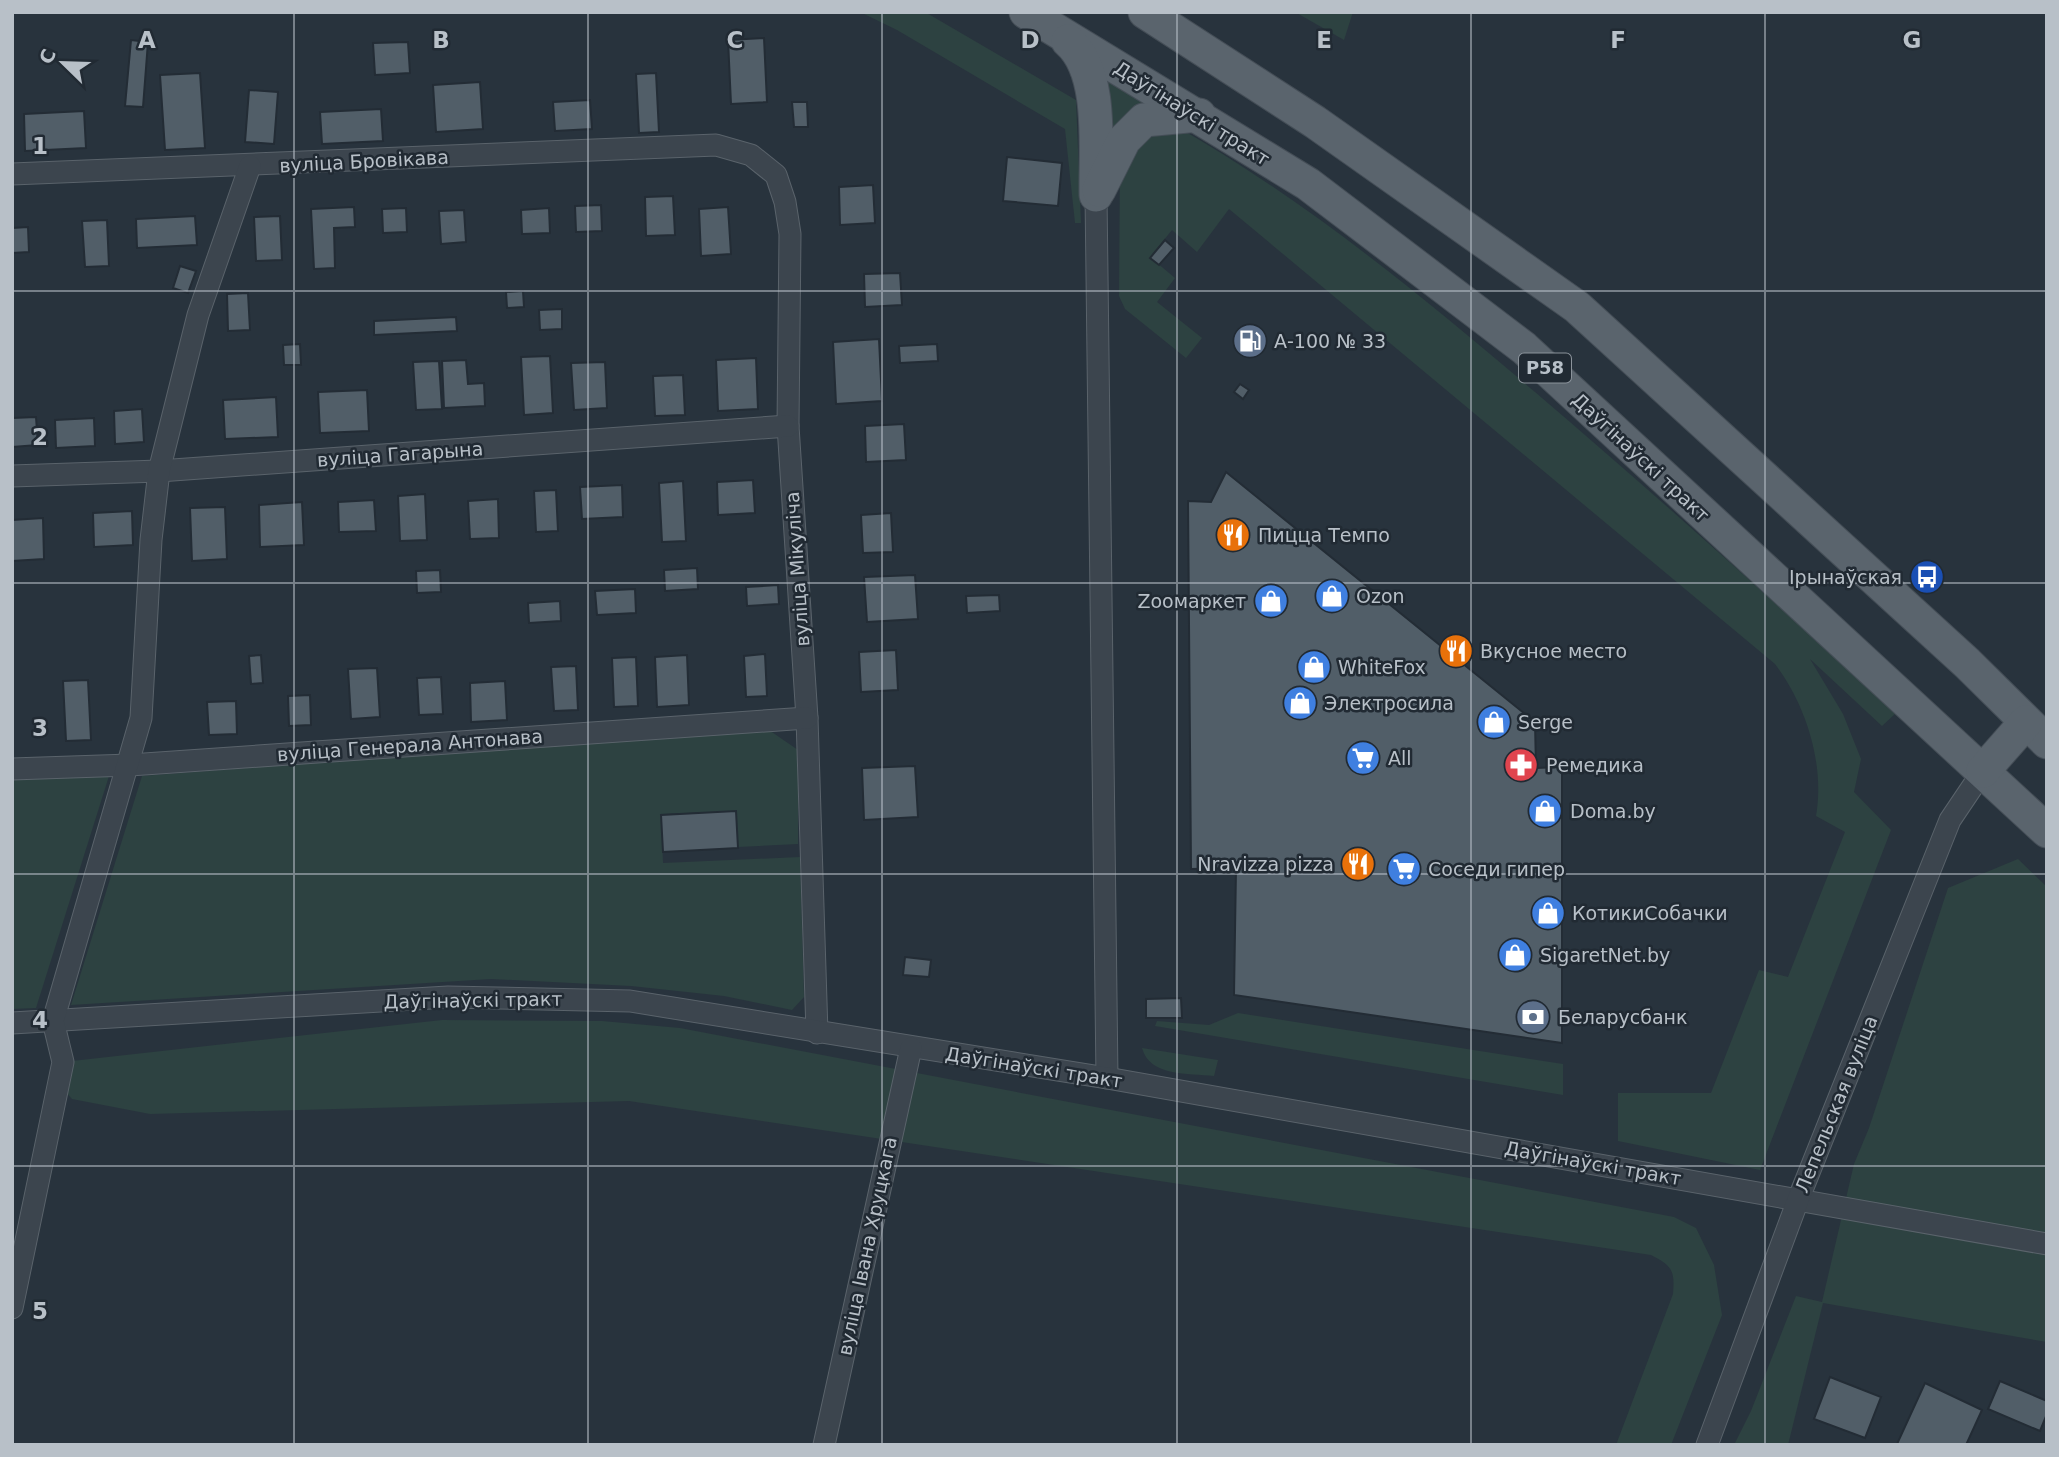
<svg xmlns="http://www.w3.org/2000/svg" width="2059" height="1457" font-family="'DejaVu Sans',sans-serif">
<rect width="100%" height="100%" fill="#28333d"/>
<!-- green -->
<g fill="#2d4241">
<polygon points="860,12 925,12 1076,100 1081,223 1075,223 1065,129 897,30"/>
<polygon points="1295,12 1353,12 1344,40"/>
<polygon points="1103,69 1159,105 1109,148"/>
<path d="M1172 124C1303 198 1421 295 1535 392 1657 496 1777 604 1896 713L1882 726 1810 659 1843 714 1861 759 1854 792 1891 830 1760 1170 1618 1141V1093H1711L1759 970 1788 977 1845 832 1816 816C1825 764 1806 705 1775 664L1229 209 1197 252 1172 230 1150 257 1175 278 1157 302 1202 338 1186 358 1125 309 1119 296 1120 159 1123 149Z"/>
<polygon points="766,728 798,750 798,844 738,847 736,811 661,814 663,863 800,857 804,997 792,1010 724,996 631,986 491,979 71,1005 142,776"/>
<polygon points="109,776 36,1008 12,1009 12,780"/>
<polygon points="2018,859 2047,887 2047,1342 1823,1303 1788,1445 1734,1445 1751,1411 1796,1296 1822,1302 1854,1164 1869,1128 1948,888"/>
<polygon points="1238,1013 1563,1064 1563,1095 1155,1026 1157,1021 1209,1025"/>
<path d="M442 1020 602 1021 680 1028 1674 1217 1696 1228 1714 1265 1722 1315 1671 1445H1616L1673 1294C1675 1270 1672 1266 1651 1255L629 1101 150 1114 72 1099 59 1084 63 1062Z"/>
<path d="M1142 1048 1218 1060 1214 1076C1188 1073 1150 1077 1142 1048Z"/>
</g>
<!-- building -->
<g fill="#515e68" stroke="#232c35" stroke-width="2">
<polygon points="764,38 767,102 731,104 728,40"/>
<polygon points="131,40 148,42 143,107 125,106"/>
<polygon points="408,42 410,73 375,75 373,43"/>
<polygon points="200,73 205,148 165,150 160,75"/>
<polygon points="656,73 659,132 639,133 636,74"/>
<polygon points="480,82 483,129 436,132 433,85"/>
<polygon points="249,90 278,92 274,144 245,142"/>
<polygon points="590,100 592,129 555,131 553,102"/>
<polygon points="792,102 807,102 808,127 794,127"/>
<polygon points="381,109 383,141 322,144 320,112"/>
<polygon points="84,111 86,148 25,151 24,114"/>
<polygon points="1007,157 1062,163 1058,206 1003,201"/>
<polygon points="873,185 875,223 840,225 839,187"/>
<polygon points="673,196 675,235 646,236 645,197"/>
<polygon points="601,205 602,231 576,232 575,206"/>
<polygon points="354,207 355,227 334,228 335,268 314,269 311,209"/>
<polygon points="728,207 731,254 701,256 699,209"/>
<polygon points="406,208 407,232 383,233 382,209"/>
<polygon points="549,208 550,233 522,234 521,210"/>
<polygon points="464,210 466,242 441,244 439,211"/>
<polygon points="195,216 197,245 137,248 136,219"/>
<polygon points="280,216 282,260 256,261 254,217"/>
<polygon points="107,220 109,266 85,267 82,221"/>
<polygon points="28,227 29,252 12,253 12,228"/>
<polygon points="1165,240 1174,248 1159,265 1150,258"/>
<polygon points="180,266 196,271 188,293 173,288"/>
<polygon points="900,273 902,305 865,307 864,274"/>
<polygon points="523,291 524,307 507,308 506,292"/>
<polygon points="248,293 250,330 228,331 227,294"/>
<polygon points="562,309 562,329 540,330 539,310"/>
<polygon points="456,317 457,331 374,335 374,321"/>
<polygon points="879,339 882,401 836,404 833,342"/>
<polygon points="300,344 301,365 284,365 283,345"/>
<polygon points="937,344 938,361 900,363 899,346"/>
<polygon points="550,356 553,413 524,415 521,357"/>
<polygon points="756,358 758,409 718,411 716,360"/>
<polygon points="466,360 468,384 484,383 485,406 444,408 442,361"/>
<polygon points="439,361 442,409 416,410 413,362"/>
<polygon points="605,362 607,408 574,410 571,363"/>
<polygon points="683,375 685,415 655,416 653,376"/>
<polygon points="1240,384 1249,390 1243,399 1234,392"/>
<polygon points="367,390 369,431 320,433 318,392"/>
<polygon points="276,397 278,437 225,439 223,400"/>
<polygon points="142,409 144,442 115,444 114,411"/>
<polygon points="36,417 38,445 12,447 12,418"/>
<polygon points="94,418 95,446 56,448 55,420"/>
<polygon points="904,424 906,460 866,462 865,426"/>
<polygon points="1226,472 1535,722 1536,768 1562,767 1562,1043 1234,995 1236,868 1191,869 1188,501 1211,502"/>
<polygon points="753,480 755,513 718,515 717,482"/>
<polygon points="683,481 686,541 662,542 659,483"/>
<polygon points="622,485 623,517 582,519 580,487"/>
<polygon points="556,490 558,531 536,532 534,491"/>
<polygon points="425,494 427,540 400,541 398,496"/>
<polygon points="498,499 499,538 470,539 468,501"/>
<polygon points="374,500 376,531 339,532 338,502"/>
<polygon points="302,502 304,545 260,547 259,505"/>
<polygon points="225,507 227,559 192,561 190,508"/>
<polygon points="132,511 133,545 94,547 93,513"/>
<polygon points="891,513 893,552 863,553 861,515"/>
<polygon points="43,518 44,559 12,561 12,520"/>
<polygon points="697,568 698,589 665,591 664,570"/>
<polygon points="440,570 441,592 417,593 416,571"/>
<polygon points="915,575 918,619 867,622 864,577"/>
<polygon points="778,585 779,604 747,606 746,587"/>
<polygon points="635,589 636,613 597,615 595,591"/>
<polygon points="999,595 1000,611 967,613 966,596"/>
<polygon points="560,601 561,621 529,623 528,603"/>
<polygon points="896,650 898,690 861,692 859,652"/>
<polygon points="765,654 767,696 746,697 744,656"/>
<polygon points="261,655 263,683 251,684 249,656"/>
<polygon points="687,655 689,705 657,707 655,657"/>
<polygon points="636,657 638,706 614,707 612,658"/>
<polygon points="576,666 578,710 554,711 551,667"/>
<polygon points="377,668 380,717 351,719 348,669"/>
<polygon points="441,677 443,714 419,715 417,678"/>
<polygon points="88,680 91,740 66,741 63,681"/>
<polygon points="505,681 507,720 471,722 470,683"/>
<polygon points="310,695 311,725 289,726 288,696"/>
<polygon points="236,701 237,734 209,735 207,702"/>
<polygon points="915,766 918,817 864,820 862,768"/>
<polygon points="736,811 738,848 663,852 661,815"/>
<polygon points="905,957 931,960 929,977 903,975"/>
<polygon points="1181,998 1182,1018 1146,1018 1146,999"/>
<polygon points="1830,1377 1881,1397 1865,1438 1814,1419"/>
<polygon points="2000,1381 2047,1401 2047,1414 2040,1431 1988,1409"/>
<polygon points="1925,1383 1982,1410 1966,1445 1897,1444"/>
</g>
<g fill="none" stroke-linecap="round" stroke-linejoin="round">
<!-- minor casing -->
<g stroke="#5a636b" stroke-width="23">
<g id="minor">
<polyline points="12,174 716,145 751,155 776,175 785,202 790,234 788,426 807,718 817,1033"/>
<polyline points="1096,195 1107,1078"/>
<polyline points="12,476 159,471 788,426"/>
<polyline points="12,769 130,765 807,718"/>
<polyline points="12,1023 448,997 630,1001 1107,1078 2047,1244"/>
<polyline points="12,1308 63,1062 53,1021 141,718 151,540 159,471 198,315 250,166"/>
<polyline points="824,1445 911,1048"/>
<polyline points="1707,1445 1798,1200 1950,820 1983,771"/>
</g>
</g>
<!-- primary casing -->
<g stroke="#454e57" stroke-width="35">
<g id="primary">
<polyline points="1026,12 1308,184 1524,348 2047,831"/>
<polyline points="1145,12 1315,122 1577,307 1967,663 2047,742"/>
<path d="M1068 41C1104 72 1095 149 1096 195"/>
<polyline points="1099,190 1124,140 1144,120 1199,115"/>
<polyline points="1983,771 2026,722"/>
</g>
</g>
<!-- minor -->
<use href="#minor" stroke="#3c454e" stroke-width="21"/>
<!-- primary -->
<use href="#primary" stroke="#5a646d" stroke-width="33"/>
</g>
<!-- grid -->
<path fill="none" stroke="#b8c0c8" stroke-width="2" stroke-opacity="0.55" d="M294 12V1445M588 12V1445M882 12V1445M1177 12V1445M1471 12V1445M1765 12V1445M12 291H2047M12 583H2047M12 874H2047M12 1166H2047"/>
<!-- icons -->
<defs>
<g id="fuel-disc" transform="scale(1.75)"><circle r="9.5" fill="#5c6f8a" stroke="#212a33"/><path d="M-5.5-6h7V0h2V4h1.3V-2.5L3-4.5l.8-.8L6-3V5H2.5V1h-1V6h-7ZM-4.2-4.7v3.2H.2V-4.7Z" fill="#fff"/></g>
<g id="restaurant-disc" transform="scale(1.75)"><circle r="9.5" fill="#e8710a" stroke="#212a33"/><path d="M-5-6h1v4h1v-4h1v4h1v-4h1v5L-1.5 .5V6h-2V.5L-5-1ZM5-6V6H3V1.5H1.5Q1.5-4 5-6Z" fill="#fff"/></g>
<g id="bus-disc" transform="scale(1.75)"><circle r="9.5" fill="#1a4fb4" stroke="#212a33"/><path d="M-5-6H5V4H4V6H2V4H-2V6H-4V4H-5ZM-3.5-4V0h7V-4ZM-3.5 1.2v1.5H-2V1.2ZM2 1.2v1.5H3.5V1.2Z" fill="#fff"/></g>
<g id="shop-disc" transform="scale(1.75)"><circle r="9.5" fill="#3f7fe0" stroke="#212a33"/><path d="M-5-2.5h2.3a2.7 3.5 0 0 1 5.4 0H5L5.5 6h-11ZM-1.5-2.5h3a1.5 2.3 0 0 0-3 0Z" fill="#fff"/></g>
<g id="supermarket-disc" transform="scale(1.75)"><circle r="9.5" fill="#3f7fe0" stroke="#212a33"/><path d="M-6-5.5h2.5l.6 2H6L4.5 2H-2.5L-4.4-4H-6ZM-1.5 3.2a1.3 1.3 0 1 0 .1 0ZM3 3.2a1.3 1.3 0 1 0 .1 0Z" fill="#fff"/></g>
<g id="pharmacy-disc" transform="scale(1.75)"><circle r="9.5" fill="#e0444e" stroke="#212a33"/><path d="M-2-6h4v4h4v4h-4v4h-4v-4h-4v-4h4Z" fill="#fff"/></g>
<g id="bank-disc" transform="scale(1.75)"><circle r="9.5" fill="#5c6f8a" stroke="#212a33"/><path d="M-6-4H6V4H-6ZM0-2.3a2.3 2.3 0 1 0 0 4.6a2.3 2.3 0 1 0 0-4.6Z" fill="#fff"/></g>
</defs>
<g fill-rule="evenodd">
<use href="#fuel-disc" x="1250" y="341"/>
<use href="#restaurant-disc" x="1233" y="535"/>
<use href="#bus-disc" x="1927" y="577"/>
<use href="#shop-disc" x="1332" y="596"/>
<use href="#shop-disc" x="1271" y="601"/>
<use href="#restaurant-disc" x="1456" y="651"/>
<use href="#shop-disc" x="1314" y="667"/>
<use href="#shop-disc" x="1300" y="703"/>
<use href="#shop-disc" x="1494" y="722"/>
<use href="#supermarket-disc" x="1363" y="758"/>
<use href="#pharmacy-disc" x="1521" y="765"/>
<use href="#shop-disc" x="1545" y="811"/>
<use href="#restaurant-disc" x="1358" y="864"/>
<use href="#supermarket-disc" x="1404" y="869"/>
<use href="#shop-disc" x="1548" y="913"/>
<use href="#shop-disc" x="1515" y="955"/>
<use href="#bank-disc" x="1533" y="1017"/>
</g>
<g text-anchor="middle" stroke-width="5" stroke-linejoin="round" paint-order="stroke">
<!-- shield labels -->
<rect fill="#212a33" stroke="#8b939b" stroke-width="2" x="1519" y="353.5" width="52" height="29" rx="5"/>
<g font-size="18" font-weight="bold" fill="#b8c0c8">
<text x="1545" y="374">Р58</text>
</g>
<!-- street labels -->
<g font-size="19" fill="#b8c0c8" stroke="#212a33">
<text transform="translate(1192 113) rotate(32)" y="7">Даўгінаўскі тракт</text>
<text transform="translate(364 161) rotate(-3)" y="7">вуліца Бровікава</text>
<text transform="translate(400 454) rotate(-4)" y="7">вуліца Гагарына</text>
<text transform="translate(1641 457) rotate(43)" y="7">Даўгінаўскі тракт</text>
<text transform="translate(797 569) rotate(-94)" y="7">вуліца Мікуліча</text>
<text transform="translate(410 745) rotate(-4)" y="7">вуліца Генерала Антонава</text>
<text transform="translate(473 1000) rotate(-1)" y="7">Даўгінаўскі тракт</text>
<text transform="translate(1034 1067) rotate(9)" y="7">Даўгінаўскі тракт</text>
<text transform="translate(1836 1104) rotate(-68)" y="7">Лепельская вуліца</text>
<text transform="translate(1593 1163) rotate(10)" y="7">Даўгінаўскі тракт</text>
<text transform="translate(867 1246) rotate(-78)" y="7">вуліца Івана Хруцкага</text>
</g>
<!-- poi labels -->
<g font-size="19" fill="#b8c0c8" stroke="#212a33" text-anchor="start">
<text x="1274" y="348">А-100 № 33</text>
<text x="1258" y="542">Пицца Темпо</text>
<text x="1902" y="584" text-anchor="end">Ірынаўская</text>
<text x="1356" y="603">Ozon</text>
<text x="1246" y="608" text-anchor="end">Zooмаркет</text>
<text x="1480" y="658">Вкусное место</text>
<text x="1338" y="674">WhiteFox</text>
<text x="1324" y="710">Электросила</text>
<text x="1518" y="729">Serge</text>
<text x="1388" y="765">All</text>
<text x="1546" y="772">Ремедика</text>
<text x="1570" y="818">Doma.by</text>
<text x="1334" y="871" text-anchor="end">Nravizza pizza</text>
<text x="1428" y="876">Соседи гипер</text>
<text x="1572" y="920">КотикиСобачки</text>
<text x="1540" y="962">SigaretNet.by</text>
<text x="1558" y="1024">Беларусбанк</text>
</g>
</g>
<g font-size="23" text-anchor="middle" font-weight="bold" fill="#b8c0c8" stroke="#212a33" stroke-width="5" stroke-linejoin="round" paint-order="stroke">
<text x="147" y="48">A</text>
<text x="441" y="48">B</text>
<text x="735" y="48">C</text>
<text x="1030" y="48">D</text>
<text x="1324" y="48">E</text>
<text x="1618" y="48">F</text>
<text x="1912" y="48">G</text>
<text x="40" y="154">1</text>
<text x="40" y="445">2</text>
<text x="40" y="736">3</text>
<text x="40" y="1028">4</text>
<text x="40" y="1319">5</text>
</g>
<!-- border -->
<rect width="2059" height="1457" fill="none" stroke="#b8c0c8" stroke-width="28"/>
<!-- north arrow -->
<g transform="translate(63 63) rotate(293)" stroke="#212a33" stroke-width="5" paint-order="stroke">
<path d="M0-5L12 26L0 18L-12 26Z" fill="#b8c0c8"/>
<text y="-10" font-size="19" font-weight="bold" text-anchor="middle" fill="#b8c0c8">С</text>
</g>
</svg>
